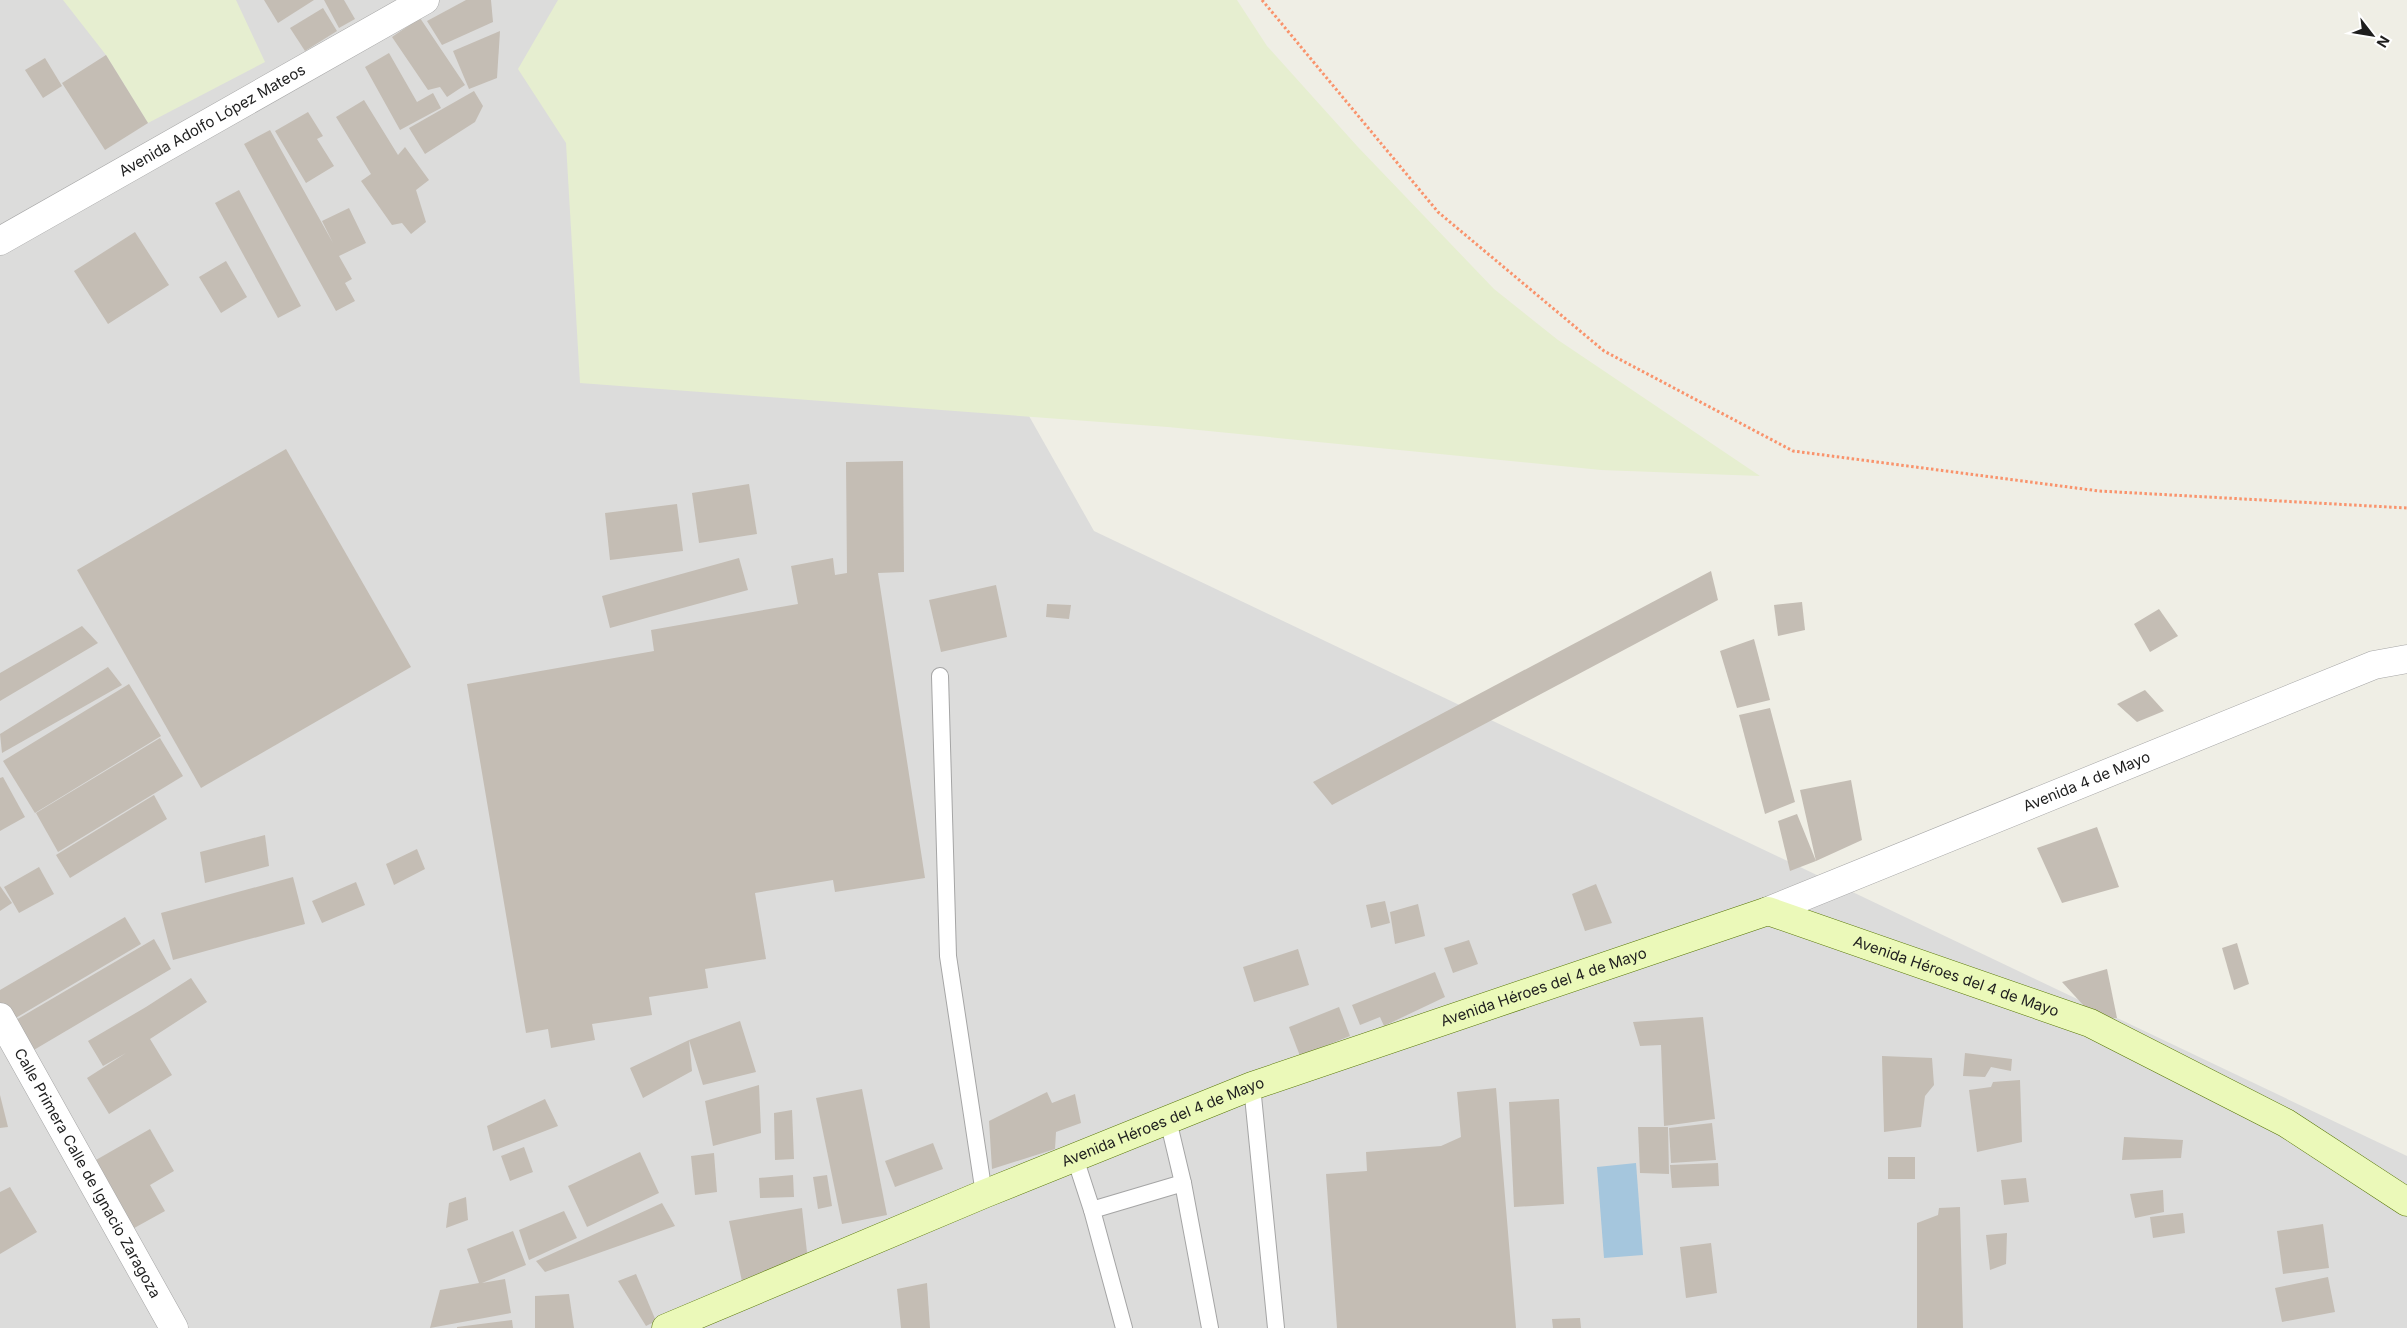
<svg xmlns="http://www.w3.org/2000/svg" width="2407" height="1328" font-family="Inter,sans-serif">
<rect width="100%" height="100%" fill="#efeee5"/>
<!-- residential -->
<polygon fill="#dcdcdb" points="0,0 794,0 1094,531 2407,1156 2407,1328 0,1328"/>
<!-- farmland -->
<g fill="#e6eed0">
<polygon points="63,0 236,0 265,62 148,123 106,55"/>
<polygon points="558,0 1237,0 1267,46 1357,146 1494,289 1558,340 1760,476 1601,470 1168,427 580,383 566,143 518,69"/>
</g>
<!-- water -->
<polygon fill="#a5c6dd" points="1636,1163 1643,1255 1604,1258 1597,1167"/>
<!-- building -->
<g fill="#c4bdb4">
<polygon points="264,0 314,0 278,23"/>
<polygon points="324,0 344,0 355,19 339,28"/>
<polygon points="466,0 491,0 493,22 442,45 427,21"/>
<polygon points="323,8 337,31 305,51 290,28"/>
<polygon points="420,18 465,85 447,97 440,87 428,90 392,37"/>
<polygon points="500,31 497,78 469,89 453,51"/>
<polygon points="389,53 417,102 433,93 441,108 400,130 365,67"/>
<polygon points="106,55 148,123 105,150 62,83"/>
<polygon points="45,58 62,86 43,98 25,70"/>
<polygon points="474,91 483,106 475,122 425,154 409,128"/>
<polygon points="364,100 398,155 405,147 429,180 416,190 426,222 411,234 402,223 392,225 361,181 371,174 336,117"/>
<polygon points="308,112 323,136 317,139 334,166 306,183 275,131"/>
<polygon points="270,130 333,243 322,221 349,208 366,243 339,256 352,279 345,283 355,301 336,311 244,144"/>
<polygon points="239,190 301,306 278,318 215,203"/>
<polygon points="135,232 169,285 108,324 74,271"/>
<polygon points="226,261 247,297 221,313 199,277"/>
<polygon points="286,449 411,667 201,788 77,570"/>
<polygon points="903,461 904,572 878,573 925,878 835,892 833,880 755,893 766,959 705,969 708,988 649,997 652,1015 592,1024 595,1040 551,1048 548,1029 526,1033 467,684 654,651 651,630 798,604 791,566 833,558 835,575 847,573 846,462"/>
<polygon points="749,484 757,534 699,543 692,493"/>
<polygon points="677,504 683,551 610,560 605,513"/>
<polygon points="739,558 748,590 610,628 602,596"/>
<polygon points="1711,571 1718,600 1332,805 1313,782"/>
<polygon points="996,585 1007,637 941,652 929,600"/>
<polygon points="1802,602 1805,630 1778,636 1774,605"/>
<polygon points="1047,604 1071,605 1069,619 1046,617"/>
<polygon points="2159,609 2178,636 2150,652 2134,624"/>
<polygon points="82,626 98,643 0,701 0,673"/>
<polygon points="1754,639 1770,700 1737,708 1720,651"/>
<polygon points="108,667 122,685 2,753 0,734"/>
<polygon points="129,684 161,736 35,813 3,761"/>
<polygon points="2145,690 2164,711 2137,722 2117,704"/>
<polygon points="1770,708 1795,802 1765,814 1739,715"/>
<polygon points="160,738 183,776 58,852 36,813"/>
<polygon points="3,777 25,817 0,831 0,778"/>
<polygon points="1851,780 1862,840 1816,861 1790,871 1778,821 1797,814 1816,861 1800,790"/>
<polygon points="154,795 167,819 70,878 56,855"/>
<polygon points="2097,827 2119,887 2062,903 2037,848"/>
<polygon points="265,835 269,866 205,883 200,852"/>
<polygon points="417,849 425,869 394,885 386,864"/>
<polygon points="39,867 54,894 19,913 4,887"/>
<polygon points="293,877 305,924 173,960 161,913"/>
<polygon points="356,882 365,905 322,923 312,901"/>
<polygon points="1596,884 1612,923 1585,931 1572,894"/>
<polygon points="0,886 12,903 0,911"/>
<polygon points="1385,901 1390,923 1371,928 1366,905"/>
<polygon points="1418,904 1425,936 1395,944 1390,912"/>
<polygon points="125,917 141,944 9,1022 0,1007 0,990"/>
<polygon points="154,939 171,969 27,1054 9,1024"/>
<polygon points="1469,940 1478,964 1453,973 1444,948"/>
<polygon points="2237,943 2249,984 2234,990 2222,948"/>
<polygon points="1298,949 1309,985 1254,1002 1243,967"/>
<polygon points="2107,969 2117,1018 2096,1019 2062,982"/>
<polygon points="1435,972 1445,997 1384,1026 1380,1017 1360,1025 1352,1005"/>
<polygon points="191,978 207,1002 150,1039 172,1075 109,1114 87,1078 126,1053 103,1066 88,1041 146,1007"/>
<polygon points="1339,1007 1350,1036 1300,1056 1289,1027"/>
<polygon points="1703,1017 1715,1119 1664,1126 1661,1045 1640,1046 1633,1022"/>
<polygon points="740,1021 756,1072 703,1085 689,1040 692,1071 643,1098 630,1068 689,1040"/>
<polygon points="1965,1053 2012,1059 2011,1071 1991,1067 1985,1077 1963,1076"/>
<polygon points="1882,1056 1932,1058 1934,1085 1925,1096 1921,1127 1884,1132"/>
<polygon points="2020,1080 2022,1142 1977,1152 1969,1090 1991,1087 1993,1082"/>
<polygon points="759,1085 761,1133 713,1146 705,1101"/>
<polygon points="1496,1088 1516,1328 1337,1328 1326,1174 1367,1171 1366,1152 1441,1146 1461,1137 1457,1092"/>
<polygon points="862,1089 887,1215 842,1224 816,1098"/>
<polygon points="1047,1092 1052,1103 1075,1094 1081,1123 1056,1132 1055,1149 992,1169 989,1121"/>
<polygon points="0,1095 8,1127 0,1128"/>
<polygon points="545,1099 558,1126 493,1151 487,1126"/>
<polygon points="1559,1099 1564,1204 1514,1207 1509,1102"/>
<polygon points="792,1110 794,1159 775,1160 774,1113"/>
<polygon points="1712,1123 1716,1160 1671,1163 1669,1128"/>
<polygon points="1638,1127 1668,1127 1669,1174 1640,1173"/>
<polygon points="150,1129 174,1171 150,1185 165,1211 127,1232 89,1164"/>
<polygon points="2124,1137 2183,1140 2181,1158 2122,1160"/>
<polygon points="933,1143 943,1169 895,1187 885,1161"/>
<polygon points="524,1147 533,1172 510,1181 501,1156"/>
<polygon points="640,1152 659,1193 587,1227 568,1186"/>
<polygon points="714,1153 717,1192 695,1195 691,1156"/>
<rect x="1888" y="1157" width="27" height="22"/>
<polygon points="1718,1163 1719,1186 1672,1188 1670,1165"/>
<polygon points="793,1175 794,1197 760,1198 759,1178"/>
<polygon points="827,1175 832,1206 818,1209 813,1177"/>
<polygon points="2026,1178 2029,1202 2004,1205 2001,1180"/>
<polygon points="10,1187 37,1232 0,1254 0,1192"/>
<polygon points="2163,1190 2164,1212 2135,1218 2130,1194"/>
<polygon points="466,1197 468,1220 446,1228 449,1203"/>
<polygon points="662,1203 675,1226 545,1272 536,1261"/>
<polygon points="1960,1207 1963,1328 1917,1328 1917,1223 1938,1215 1939,1208"/>
<polygon points="802,1208 808,1261 743,1286 729,1221"/>
<polygon points="564,1211 577,1238 529,1260 519,1230"/>
<polygon points="2183,1213 2185,1233 2153,1238 2150,1217"/>
<polygon points="2323,1224 2329,1268 2283,1274 2277,1231"/>
<polygon points="513,1231 526,1265 482,1283 505,1279 511,1313 430,1328 440,1290 479,1283 467,1249"/>
<polygon points="2007,1233 2006,1264 1990,1270 1986,1235"/>
<polygon points="1711,1243 1717,1293 1686,1298 1680,1247"/>
<polygon points="636,1274 656,1321 646,1326 618,1281"/>
<polygon points="2328,1277 2335,1312 2282,1322 2275,1288"/>
<polygon points="927,1283 930,1328 901,1328 897,1289"/>
<polygon points="569,1294 574,1328 535,1328 535,1296"/>
<polygon points="1580,1318 1581,1328 1553,1328 1552,1319"/>
<polygon points="512,1320 513,1328 457,1328 457,1327"/>
</g>
<g fill="none" stroke-linecap="round" stroke-linejoin="round">
<!-- service casing -->
<g stroke="#a5a5a5" stroke-width="18">
<g id="service">
<polyline points="940,676 948,956 984,1194"/>
<polyline points="1252,1086 1276,1328"/>
<polyline points="1168,1120 1183,1183 1210,1328"/>
<polyline points="1075,1158 1092,1210 1124,1328"/>
<polyline points="1092,1210 1183,1183"/>
</g>
</g>
<!-- minor casing -->
<g stroke="#a5a5a5" stroke-width="29">
<g id="minor">
<path id="s1" d="M0 241 425 0"/>
<path id="s2" d="M0 1017 174 1328"/>
</g>
</g>
<!-- tertiary casing -->
<g stroke="#a5a5a5" stroke-width="29">
<g id="tertiary">
<path id="s3" d="M1768 911 2374 665 2407 659"/>
</g>
</g>
<!-- secondary casing -->
<g stroke="#567505" stroke-width="29">
<g id="secondary">
<path id="s4" d="M666 1328 984 1194 1252 1086 1768 911 2090 1023 2286 1123 2407 1202"/>
</g>
</g>
<!-- path -->
<polyline stroke="#f9936c" stroke-width="3" stroke-dasharray="2.5 2.5" stroke-linecap="butt" points="1262,0 1438,212 1604,351 1793,451 2099,491 2407,508"/>
<!-- service -->
<use href="#service" stroke="#fff" stroke-width="16"/>
<!-- minor -->
<use href="#minor" stroke="#fff" stroke-width="28"/>
<!-- tertiary -->
<use href="#tertiary" stroke="#fff" stroke-width="28"/>
<!-- secondary -->
<use href="#secondary" stroke="#ebf9b9" stroke-width="28"/>
</g>
<g text-anchor="middle" stroke-width="4.5" stroke-linejoin="round" paint-order="stroke">
<!-- street labels -->
<g font-size="15" fill="#1e1e1e" stroke="#fff">
<text dy="5" stroke="none"><textPath href="#s1" startOffset="244">Avenida Adolfo López Mateos</textPath></text>
<text dy="5" stroke="none"><textPath href="#s3" startOffset="344">Avenida 4 de Mayo</textPath></text>
<text dy="5" stroke="none"><textPath href="#s4" startOffset="1378">Avenida Héroes del 4 de Mayo</textPath></text>
<text dy="5" stroke="none"><textPath href="#s4" startOffset="942">Avenida Héroes del 4 de Mayo</textPath></text>
<text dy="5" stroke="none"><textPath href="#s4" startOffset="538">Avenida Héroes del 4 de Mayo</textPath></text>
<text dy="5" stroke="none"><textPath href="#s2" startOffset="179">Calle Primera Calle de Ignacio Zaragoza</textPath></text>
</g>
</g>
<!-- north arrow -->
<g transform="translate(2372 35) rotate(121)" stroke="#ffffff" stroke-width="4" paint-order="stroke">
<path d="M0-4L9 19L0 12L-9 19Z" fill="#1e1e1e"/>
<text y="-8" font-size="14" font-weight="bold" text-anchor="middle" fill="#1e1e1e">N</text>
</g>
</svg>
